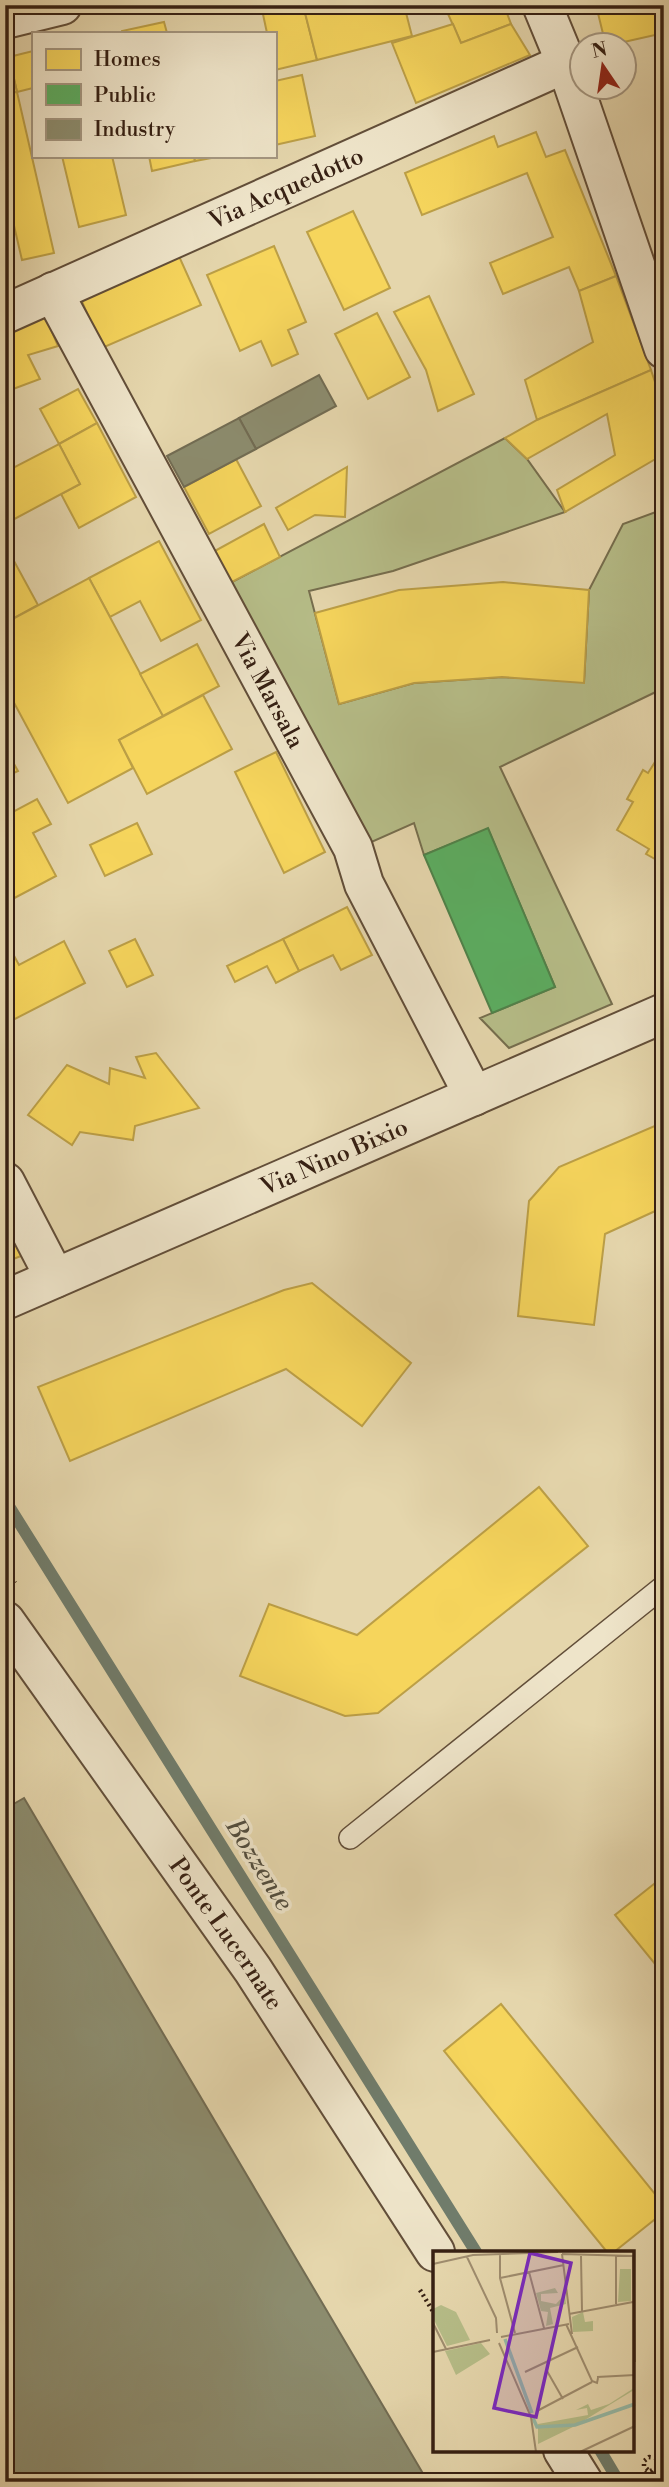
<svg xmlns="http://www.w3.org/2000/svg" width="669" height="2487" font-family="'Libre Bodoni',serif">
<rect width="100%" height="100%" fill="#e5d6ac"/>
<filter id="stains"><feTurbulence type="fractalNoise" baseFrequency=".00286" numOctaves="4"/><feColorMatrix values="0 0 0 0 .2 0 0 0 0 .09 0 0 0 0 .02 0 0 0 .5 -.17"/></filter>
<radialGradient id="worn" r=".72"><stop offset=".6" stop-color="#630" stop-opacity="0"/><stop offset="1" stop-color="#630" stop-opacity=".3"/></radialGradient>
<!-- green -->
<polygon fill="#b6bd88" stroke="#766e4e" stroke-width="2" points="505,438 527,459 565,512 393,571 309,591 339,704 414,683 502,677 584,682 589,590 623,524 664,509 664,688 500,767 612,1004 509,1048 480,1018 555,987 488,829 424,855 414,823 367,844 230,583"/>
<!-- homes -->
<g fill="#f6d55c" stroke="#bc9f46" stroke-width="2">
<polygon points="261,5 303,5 317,60 275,70 275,33 267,33"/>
<polygon points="303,5 404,5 412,36 317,60"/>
<polygon points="444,5 504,5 511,24 461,43"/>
<polygon points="596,5 664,5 664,33 606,46"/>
<polygon points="164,22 167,33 122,33 122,31"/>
<polygon points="453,24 461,43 511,24 530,55 416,103 392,43"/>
<polygon points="33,51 33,88 17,92 9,57"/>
<polygon points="9,57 17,92 5,94 5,58"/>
<polygon points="302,75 315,136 275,145 275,81"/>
<polygon points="17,92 54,253 22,260 5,187 5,94"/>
<polygon points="536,132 546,157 565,150 616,276 579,291 569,267 503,294 490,263 553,237 527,173 422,215 405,173 494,136 498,147"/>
<polygon points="62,156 112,156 126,215 79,227"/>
<polygon points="149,156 194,156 195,161 152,171"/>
<polygon points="194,156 222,156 195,161"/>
<polygon points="353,211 390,288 344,310 307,232"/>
<polygon points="274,246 306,322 288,330 298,354 272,366 261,341 240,351 207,275"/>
<polygon points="178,254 201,305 102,348 80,297"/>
<polygon points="616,276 651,370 537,420 525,380 593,342 579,291"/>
<polygon points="429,296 474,394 438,411 426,370 394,312"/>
<polygon points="44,313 58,346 28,355 40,379 5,392 5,329"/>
<polygon points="377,313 410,377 368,399 335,334"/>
<polygon points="651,370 664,409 664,454 565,512 557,490 615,455 607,414 527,459 505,438 537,420"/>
<polygon points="78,389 97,423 59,444 40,409"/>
<polygon points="97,423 136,497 79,528 61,494 80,484 59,444"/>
<polygon points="59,444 80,484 5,524 5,472"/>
<polygon points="236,459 261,506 209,534 184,487"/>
<polygon points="347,467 345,517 315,515 288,530 276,508"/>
<polygon points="264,524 280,557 230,583 213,552"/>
<polygon points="159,541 201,620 161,641 140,601 110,617 89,578"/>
<polygon points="8,550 38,605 5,623 5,552"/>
<polygon points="89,578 163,716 119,740 133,768 68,803 5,686 5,623"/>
<polygon points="503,582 589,590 584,683 502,677 414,683 339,704 315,613 399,590"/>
<polygon points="197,644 219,686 163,716 140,674"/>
<polygon points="203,695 232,749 147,794 119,740"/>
<polygon points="5,748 18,771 5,777"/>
<polygon points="662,751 664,752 664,864 646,854 649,849 617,830 633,802 627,799 643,770 648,773"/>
<polygon points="276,752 325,852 284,873 235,772"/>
<polygon points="37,799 51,824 33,833 56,876 5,903 5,816"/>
<polygon points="137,823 152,854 105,876 90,845"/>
<polygon points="347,907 372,955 341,970 333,955 299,971 283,939"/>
<polygon points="135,939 153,975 127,987 109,951"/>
<polygon points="283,939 299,971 276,983 267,966 235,982 227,966"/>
<polygon points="6,941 19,965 64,941 85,983 5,1024"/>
<polygon points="156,1053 199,1108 135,1126 133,1140 80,1132 72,1145 28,1115 67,1065 109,1084 110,1068 145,1078 136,1057"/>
<polygon points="664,1122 664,1207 605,1234 594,1325 518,1316 529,1201 559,1167"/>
<polygon points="5,1221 24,1255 5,1262"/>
<polygon points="312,1283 411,1363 362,1426 286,1369 70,1461 38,1387 284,1290"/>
<polygon points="539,1487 588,1546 378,1713 345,1716 240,1676 269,1604 357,1635"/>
<polygon points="664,1876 664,1975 615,1915"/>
<polygon points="501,2004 664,2205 664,2212 614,2252 607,2252 444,2051"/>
</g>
<!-- public -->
<polygon fill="#5aae61" stroke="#4f834a" stroke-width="2" points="488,828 555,987 492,1013 424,855"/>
<!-- industry -->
<g fill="#8c8c6e" stroke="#726c53" stroke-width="2">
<polygon points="319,375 336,406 256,449 239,418"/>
<polygon points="239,418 256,449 184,487 167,456"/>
<polygon points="24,1798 428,2482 5,2482 5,1809"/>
</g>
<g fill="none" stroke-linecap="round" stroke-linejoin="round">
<!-- stream -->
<g stroke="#707c6b" stroke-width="12">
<polyline points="5,1500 476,2252"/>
<polyline points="600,2450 619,2482"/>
</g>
<!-- lane casing -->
<g stroke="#624e39" stroke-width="24">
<polyline id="lane" points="350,1838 664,1586"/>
</g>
<!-- street casing -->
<g stroke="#624e39" stroke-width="42">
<g id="street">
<polyline points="542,5 566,63 664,349"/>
<polyline points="5,19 62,5"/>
<path id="s1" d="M53 292 353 848 364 884 474 1096"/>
<path id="s2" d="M5 314 566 63"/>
<polyline points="5,1182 55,1278"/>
<path id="s3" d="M5 1300 664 1013"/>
<path id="s4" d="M5 1621 253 1970 435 2252"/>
<polyline points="563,2450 583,2482"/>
</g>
</g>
<!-- path -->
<g stroke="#362013" stroke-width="4.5" stroke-dasharray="2 3.5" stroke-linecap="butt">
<polyline points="5,1569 15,1583"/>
<polyline points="420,2290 434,2313"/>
<polyline points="651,2472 654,2474 664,2469"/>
<polyline points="625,2482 660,2467 661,2462 656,2458 649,2457 644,2461 644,2466 650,2472"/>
</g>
<!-- lane -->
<use href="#lane" stroke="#eee4c9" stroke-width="21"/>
<!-- street -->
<use href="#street" stroke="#eee4c9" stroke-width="38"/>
</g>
<g text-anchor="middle" stroke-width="7" stroke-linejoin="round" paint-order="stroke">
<!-- street labels -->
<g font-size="24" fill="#362013" stroke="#eee4c9">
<text dy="8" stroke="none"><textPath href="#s2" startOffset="308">Via Acquedotto</textPath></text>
<text dy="8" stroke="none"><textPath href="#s1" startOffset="453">Via Marsala</textPath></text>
<text dy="8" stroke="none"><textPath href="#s3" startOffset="359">Via Nino Bixio</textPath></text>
<text dy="8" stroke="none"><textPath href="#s4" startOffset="383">Ponte Lucernate</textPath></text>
</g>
<!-- water labels -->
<g font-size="26" font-style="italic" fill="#534e3f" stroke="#eee4c9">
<text transform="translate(260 1864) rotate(58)" y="9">Bozzente</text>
</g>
</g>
<!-- overview -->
<g transform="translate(433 2251)">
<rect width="201" height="201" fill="#e5d6ac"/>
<path d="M187 18H198V50L185 51ZM122 37 125 42 108 43V50L123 53 132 43 133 53 117 57 120 73 113 75 115 61 108 60 103 42ZM8 54 23 61 37 89 14 95 0 67V58ZM150 61 152 71 160 70V80L140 81 139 66ZM48 92 57 103 23 124 12 100ZM201 137V139L142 175 105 193V173L155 164 154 157 143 159 155 153 158 159 176 153Z" fill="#b6bd88"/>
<path fill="none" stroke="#96b9a6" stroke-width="3.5" d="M72 88 99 162M100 167 104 176 142 174 202 153"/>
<path fill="none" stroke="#9f8d6f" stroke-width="2" d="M129 3 139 83M129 3 200 5M67 4V27L82 82M148 5 149 60M183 5V53M200 5 202 111M34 6 63 67 64 82M0 13 40 4 125 1M96 21 111 77M67 27 131 14M136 63 200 51M0 72 13 98M133 73 159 130 164 132 165 127M68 86 136 73M66 92 98 166 103 201M0 101 57 89M114 120 130 148M92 121 145 96M164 126 202 124M104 160 159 131M147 201 202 175"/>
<path fill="#7b2cbf" fill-opacity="0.15" stroke="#7b2cbf" stroke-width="3.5" d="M97 2 138 12 103 166 61 157Z"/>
<rect width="201" height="201" fill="none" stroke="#362013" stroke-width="3.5"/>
</g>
<!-- margin -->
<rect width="669" height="2487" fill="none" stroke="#e5d6ac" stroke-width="28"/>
<rect x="7" y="7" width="655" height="2473" fill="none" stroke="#362013" stroke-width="3.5"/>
<rect x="14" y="14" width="641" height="2459" fill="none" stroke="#362013" stroke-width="2"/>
<!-- legend -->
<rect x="32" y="32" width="245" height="126" fill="#eee4c9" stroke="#a49680" stroke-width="2"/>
<rect x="46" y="49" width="35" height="21" fill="#f6d55c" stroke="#a49680" stroke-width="2"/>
<text x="94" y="66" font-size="21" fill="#362013">Homes</text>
<rect x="46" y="84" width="35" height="21" fill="#5aae61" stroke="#a49680" stroke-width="2"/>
<text x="94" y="102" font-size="21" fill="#362013">Public</text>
<rect x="46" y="119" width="35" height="21" fill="#8c8c6e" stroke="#a49680" stroke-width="2"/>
<text x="94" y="136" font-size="21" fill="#362013">Industry</text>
<!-- north arrow -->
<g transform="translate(603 66) rotate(347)"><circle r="33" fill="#eee4c9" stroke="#a49680" stroke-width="2"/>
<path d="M0-5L12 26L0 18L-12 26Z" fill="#8f2418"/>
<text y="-10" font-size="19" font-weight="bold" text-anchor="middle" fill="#362013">N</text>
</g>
<rect width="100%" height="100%" filter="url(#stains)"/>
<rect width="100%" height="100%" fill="url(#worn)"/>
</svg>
